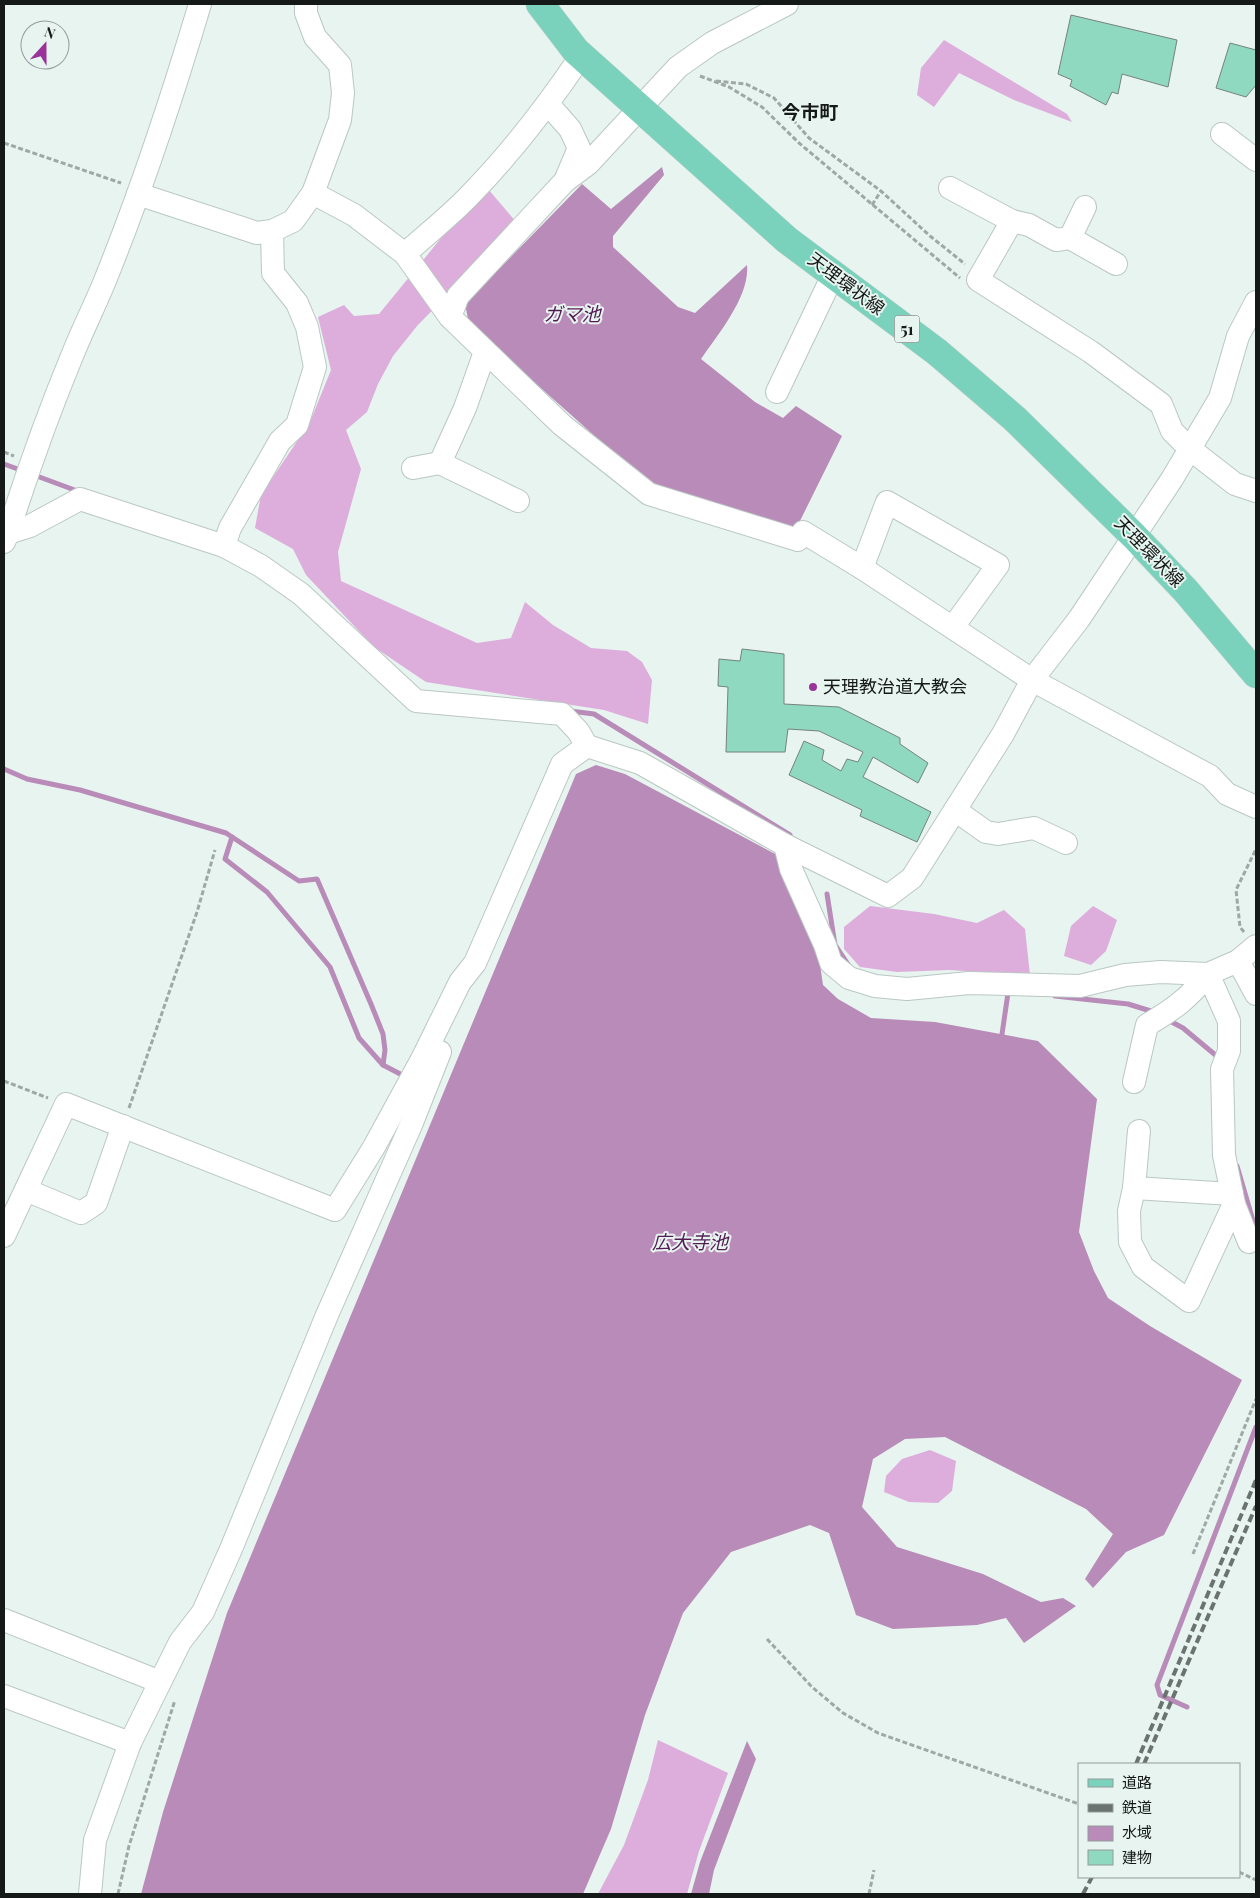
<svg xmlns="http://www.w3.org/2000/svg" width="1260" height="1898" font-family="'Playfair Display','Noto Sans JP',serif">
<rect width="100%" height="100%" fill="#e7f4ef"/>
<!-- forest -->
<g fill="#ddaddc">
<polygon points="944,40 1067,114 1072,122 1014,100 959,73 934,107 917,95 921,68"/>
<polygon points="488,189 517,223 417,326 393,356 378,384 367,412 346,430 361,469 338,552 341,581 477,643 511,638 525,602 553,625 591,648 627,651 642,662 652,680 648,724 604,710 426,682 374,647 306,575 293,549 255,528 261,495 310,422 331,370 318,317 344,305 354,316 379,314 451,226"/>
<polygon points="870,906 934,914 977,923 1004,910 1025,929 1030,975 949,970 897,972 860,967 844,949 844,927"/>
<polygon points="1093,906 1117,920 1106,951 1091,965 1064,956 1071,926"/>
<polygon points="930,1450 956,1461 952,1491 938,1503 909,1502 884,1492 886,1476 902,1459"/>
<polygon points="658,1740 728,1773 699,1851 687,1894 598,1894 624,1845 648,1780"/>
</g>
<!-- water -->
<g fill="#b98bb8">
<path d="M662 167 664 175 613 236V247L678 307 695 313 747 265C750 296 718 334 701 359L755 402 783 418 796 406 842 436 794 533 652 487 469 324 465 304 582 184 611 209Z"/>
<polygon points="596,765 625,774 777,855 817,944 823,985 838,999 871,1018 935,1022 1038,1041 1097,1099 1079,1232 1094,1271 1108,1298 1150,1326 1242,1380 1164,1535 1126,1552 1093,1588 1085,1579 1113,1534 1086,1509 945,1437 905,1439 873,1459 862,1507 897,1547 983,1574 1041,1602 1063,1598 1076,1606 1024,1643 1006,1618 977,1625 893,1629 856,1615 829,1533 810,1525 731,1552 683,1613 645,1715 611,1829 583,1894 141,1894 163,1812 227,1613 576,774"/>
<polygon points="747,1741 756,1759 714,1870 709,1894 691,1894 700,1862"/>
</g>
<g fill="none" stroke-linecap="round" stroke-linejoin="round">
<!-- stream -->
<g stroke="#b98bb8" stroke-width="5">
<polyline points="4,464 23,471"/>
<polyline points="34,475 80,492"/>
<polyline points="570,711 594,714 790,835"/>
<polyline points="4,769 27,779 80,790 226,833 299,881 317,879 371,1004 383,1034 385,1050 383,1065"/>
<polyline points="232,837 225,859 267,892 330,967 359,1038 383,1065 406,1077"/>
<polyline points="827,894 835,945 849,966"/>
<polyline points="1055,996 1128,1004 1154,1012"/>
<polyline points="1168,1020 1183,1028 1219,1058"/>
<polyline points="1001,1041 1008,993 1011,993"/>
<polyline points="1237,1166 1256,1231"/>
<polyline points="1187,1707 1160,1695 1157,1685 1256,1427"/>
</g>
</g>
<!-- building -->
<g fill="#8ed9bf" stroke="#76827d">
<polygon points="1071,15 1177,40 1168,87 1122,74 1118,94 1112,92 1106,105 1070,86 1072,80 1058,74"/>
<polygon points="1230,43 1256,50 1256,85 1246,97 1216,88"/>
<polygon points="742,649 784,654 784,704 839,707 900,738 900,744 928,763 918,783 873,757 863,777 931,812 917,842 860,816 862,810 789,775 804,741 824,750 822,760 841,771 847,759 858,762 863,752 819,731 788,729 785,752 726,752 728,687 718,686 719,659 740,661"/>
</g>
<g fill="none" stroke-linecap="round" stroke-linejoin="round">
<!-- minor casing -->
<g stroke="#bac7c2" stroke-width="24">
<g id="minor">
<polyline points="306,4 306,13 315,37 340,65 343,93 340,120 313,193"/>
<polyline points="1222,134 1256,160"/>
<polyline points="565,181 588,164 678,67 712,43 787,4"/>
<polyline points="950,188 1012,221 1029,225 1056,240 1070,238 1116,264"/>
<polyline points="138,194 257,233 272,231"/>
<polyline points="1012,221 978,280 1091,352 1161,404 1172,431 1190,449 1235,484 1256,491"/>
<polyline points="1070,238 1085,207"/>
<path d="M405 254C427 234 450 216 470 195 512 152 548 105 581 56"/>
<polyline points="450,317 458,296 565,181 579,148 570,129 548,104"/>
<polyline points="777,392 833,275"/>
<polyline points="440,463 465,408 485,352"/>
<polyline points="413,468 440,463 518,501"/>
<path d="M8 533C27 473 48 414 72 356 82 331 94 307 104 283 141 192 172 98 200 4"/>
<polyline points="4,542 8,533 30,526 80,499 224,546 261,566 301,594 416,701 562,714 578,731 587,746"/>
<polyline points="224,546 230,528 280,441 297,425 315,367 307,327 297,303 273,273 272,231 293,221 313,193 354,215 405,254 450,317 562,425 649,494 798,540 803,532 862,568 1032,680 1210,776 1227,794 1256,807"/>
<polyline points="862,568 887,502 998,565 953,627"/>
<polyline points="955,810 986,832 998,834 1034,828 1066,843"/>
<polyline points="785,845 791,869 825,945 831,963 849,978 875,986 907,989 969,983 1080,986 1125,975 1161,972 1208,974 1238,961 1256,946"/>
<polyline points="1238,961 1256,994"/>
<path d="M1134 1082 1147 1025C1174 1009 1188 999 1208 974L1229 1021V1051L1222 1069 1224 1155 1234 1204 1249 1242"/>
<polyline points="1139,1131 1134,1188 1129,1211 1130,1242 1143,1267 1189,1301 1234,1204"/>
<polyline points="1134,1188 1232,1194"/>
<polyline points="26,1190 81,1213 96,1203 123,1126"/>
<polyline points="4,1236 66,1104 335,1210 374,1147 422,1059 460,982 475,963 562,764 587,746 640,763 785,845 888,896 912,878 1003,734 1032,680 1079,619 1172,479 1220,398 1238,336 1256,302"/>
<polyline points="4,1620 160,1682"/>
<polyline points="4,1696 130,1743"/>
<polyline points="90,1894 95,1840 130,1743 180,1642 203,1612 231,1549 327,1315 411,1125 440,1052"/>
</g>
</g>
<!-- major casing -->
<g stroke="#d0d1d1" stroke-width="29">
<polyline id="major" points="540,4 576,51 787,240 937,352 1015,419 1134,536 1186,591 1256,674"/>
</g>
<!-- path -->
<g stroke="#9ea8a4" stroke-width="3" stroke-dasharray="5 2.5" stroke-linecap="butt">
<polyline points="700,76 729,87 762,107 799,143 960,278"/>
<polyline points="716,81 746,84 774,98 809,138 881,191 930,236 965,264"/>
<polyline points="4,143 121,183"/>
<polyline points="872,205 881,191"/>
<polyline points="4,452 14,456"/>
<polyline points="1244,932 1240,927 1236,890 1256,849"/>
<polyline points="4,1081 48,1098"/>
<polyline points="129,1108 197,912 215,850"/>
<polyline points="1193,1554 1256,1399"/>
<polyline points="767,1639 812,1687 843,1713 878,1733 1079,1804"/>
<polyline points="1239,1872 1256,1880"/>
<polyline points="118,1894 129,1846 175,1700"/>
<polyline points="869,1894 874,1870"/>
</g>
<!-- minor -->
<use href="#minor" stroke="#fff" stroke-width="22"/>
<!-- major -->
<use href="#major" stroke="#7bd2bc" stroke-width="28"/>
<!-- rail -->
<g stroke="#6b7370" stroke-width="4" stroke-dasharray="8 4" stroke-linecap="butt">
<polyline points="1136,1764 1256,1480"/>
<polyline points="1144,1764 1256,1506"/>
<polyline points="1083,1894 1092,1877"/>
</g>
</g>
<!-- markers -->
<circle fill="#99349a" stroke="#e7f4ef" stroke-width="2" cx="813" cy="687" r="5"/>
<g text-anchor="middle" stroke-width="4" stroke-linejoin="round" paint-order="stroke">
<!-- shield labels -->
<rect fill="#e7f4ef" stroke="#545b58" stroke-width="1" x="894.5" y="315.5" width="25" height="27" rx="4"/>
<g font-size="16" font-weight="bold" fill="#151918">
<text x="907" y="335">51</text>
</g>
<!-- street labels -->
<g font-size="18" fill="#151918" stroke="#e7f4ef">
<text transform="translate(846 284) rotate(37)" y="6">天理環状線</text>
<text transform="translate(1149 552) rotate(46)" y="6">天理環状線</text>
</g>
<!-- poi labels -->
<g font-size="18" fill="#151918" stroke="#e7f4ef" text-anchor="start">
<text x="823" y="693">天理教治道大教会</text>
</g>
<!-- neighbourhood labels -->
<g font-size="19" font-weight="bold" fill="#151918" stroke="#e7f4ef">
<text x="810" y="119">今市町</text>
</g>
<!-- water labels -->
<g font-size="19" font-style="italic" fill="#541c55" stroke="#e7f4ef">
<text x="572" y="321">ガマ池</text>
<text x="690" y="1249">広大寺池</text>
</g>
</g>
<!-- border -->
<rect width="1260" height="1898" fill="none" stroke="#151918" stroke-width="10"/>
<!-- legend -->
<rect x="1078" y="1763" width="162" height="115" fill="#e7f4ef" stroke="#939c99"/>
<rect x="1088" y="1779" width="25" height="8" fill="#7bd2bc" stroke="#939c99"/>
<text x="1122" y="1788" font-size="15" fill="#151918">道路</text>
<rect x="1088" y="1804" width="25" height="8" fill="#6b7370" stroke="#939c99"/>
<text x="1122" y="1813" font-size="15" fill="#151918">鉄道</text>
<rect x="1088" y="1826" width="25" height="15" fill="#b98bb8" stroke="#939c99"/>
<text x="1122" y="1838" font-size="15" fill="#151918">水域</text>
<rect x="1088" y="1850" width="25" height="15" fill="#8ed9bf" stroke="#939c99"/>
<text x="1122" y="1863" font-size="15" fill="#151918">建物</text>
<!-- north arrow -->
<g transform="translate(45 45) rotate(21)"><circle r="24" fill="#e7f4ef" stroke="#939c99"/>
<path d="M0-4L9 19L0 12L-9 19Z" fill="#99349a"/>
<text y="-8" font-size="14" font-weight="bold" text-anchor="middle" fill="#151918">N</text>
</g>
</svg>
